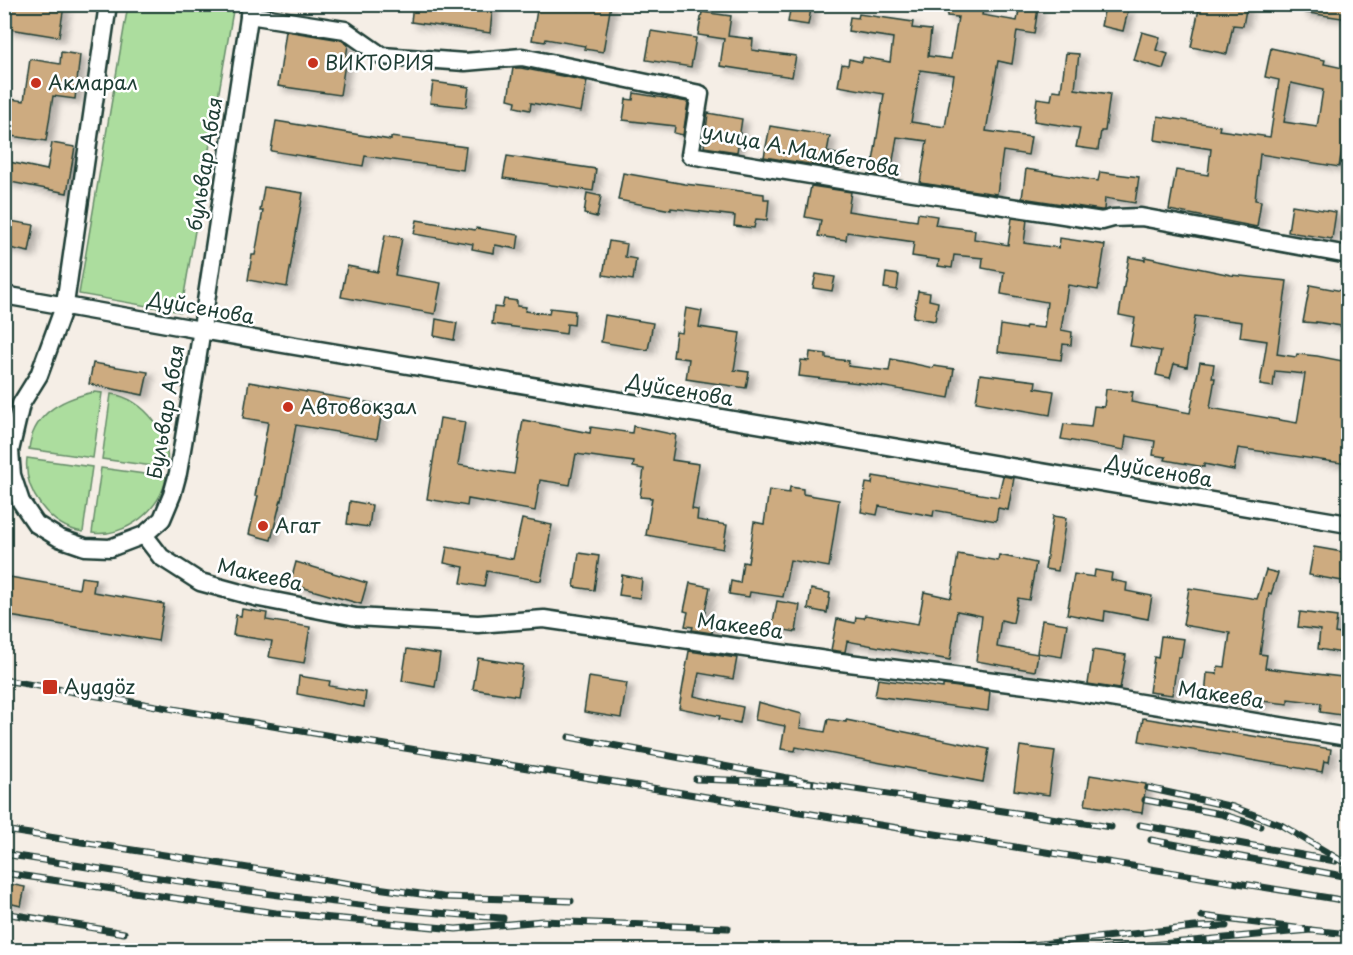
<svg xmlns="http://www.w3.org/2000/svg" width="1353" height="955" font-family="'Playpen Sans',sans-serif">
<defs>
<filter id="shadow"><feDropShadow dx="6" dy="4" stdDeviation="3" flood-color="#0004"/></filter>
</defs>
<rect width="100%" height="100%" fill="#f5eee6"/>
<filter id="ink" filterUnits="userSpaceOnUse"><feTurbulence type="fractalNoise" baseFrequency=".0167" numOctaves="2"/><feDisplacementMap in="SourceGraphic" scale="12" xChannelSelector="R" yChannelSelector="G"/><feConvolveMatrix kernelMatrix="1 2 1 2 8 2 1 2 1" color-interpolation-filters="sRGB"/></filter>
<g filter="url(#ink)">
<!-- green -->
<g fill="#acdd9e" stroke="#668d69" stroke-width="1.5">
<polygon points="128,5 234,5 181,312 79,294"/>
<path d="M95 392 102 393 93 458 29 449C33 413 64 398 95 392Z"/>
<path d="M111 394C144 398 172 435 167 468L102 459Z"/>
<path d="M27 458 92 467 83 532C50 527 23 491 27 458Z"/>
<path d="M101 468 166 477C162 509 125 538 92 533Z"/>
</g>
<!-- building -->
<g fill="#cdab80" stroke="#1f3d34" stroke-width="1.5" fill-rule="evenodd" filter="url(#shadow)">
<polygon points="4,4 64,6 59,37 4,28"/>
<polygon points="413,4 493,4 490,33 411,22"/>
<polygon points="538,4 579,10 580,4 611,4 603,52 584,49 585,46 546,39 545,42 532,40"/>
<polygon points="791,4 812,4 808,25 788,22"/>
<path d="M947 4H984L982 15 1017 21 1020 5 1038 8 1034 34 1017 31 1012 64 998 61 986 131 1031 137 1028 155 1003 151 997 194 920 183 927 141 897 137 890 178 871 174 884 94 838 86 842 64 848 65 849 59 862 62 863 57 890 62 893 38 848 31 850 17 858 18 859 14 913 22 912 28 931 30 928 56 951 59 958 17 947 16ZM920 70 954 75 945 127 911 122Z"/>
<polygon points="1200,4 1247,4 1243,26 1233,25 1227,54 1191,47"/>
<polygon points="1303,4 1348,4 1348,19 1302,12"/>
<polygon points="1105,6 1128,11 1123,31 1101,26"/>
<polygon points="702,12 731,16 728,36 753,39 752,50 796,56 792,77 720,66 724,39 698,35"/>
<polygon points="286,31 341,40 348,45 340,95 278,86"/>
<polygon points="651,31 696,38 691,67 646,60"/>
<polygon points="1142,32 1160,37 1156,50 1168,54 1163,69 1134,60"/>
<path d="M1271 48 1325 60 1324 64 1348 69V89L1343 112 1348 113V137H1344L1339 167 1260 154 1255 200 1261 201 1257 227 1169 210 1176 170 1208 175 1211 149 1155 140 1158 116 1220 126 1219 130 1270 137 1279 80 1265 77ZM1291 83 1323 90 1317 127 1284 122Z"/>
<polygon points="61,52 80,55 75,99 53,96 46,141 4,135 4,98 24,101 30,59 60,64"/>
<polygon points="1066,53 1079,54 1075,89 1110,94 1105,131 1101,131 1098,150 1076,147 1080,128 1034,121 1037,98 1051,100 1053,90 1061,91"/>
<polygon points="513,68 521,68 587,81 581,112 531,103 530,110 515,107 516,101 508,99"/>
<polygon points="433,82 469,87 466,107 430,103"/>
<polygon points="634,93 688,102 683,135 674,133 675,126 623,120 626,99 633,100"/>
<polygon points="708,113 742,119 737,152 704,147"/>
<polygon points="276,121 391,140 391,137 466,147 463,170 365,156 363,166 271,151"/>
<polygon points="770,126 830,136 827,152 837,154 835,168 764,157"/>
<polygon points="52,143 75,147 67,193 5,181 9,162 47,170"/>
<polygon points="507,156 596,169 593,191 503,178"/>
<polygon points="1026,169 1098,181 1100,172 1139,177 1135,203 1105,198 1104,210 1101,210 1022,198"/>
<polygon points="623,173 685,184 764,194 764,199 769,199 767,220 756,219 754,228 734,226 735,216 671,208 671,210 618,200"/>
<polygon points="811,186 851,192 848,211 917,221 918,213 937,216 935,225 975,230 974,239 1008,245 1012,218 1027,220 1024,243 1059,248 1060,238 1105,245 1098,290 1068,285 1061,330 1072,332 1071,345 1063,344 1061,360 998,352 1001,325 1025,329 1026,326 1044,328 1047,302 1001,294 1004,272 982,268 983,258 954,255 952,268 938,266 939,260 912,256 914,242 847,232 846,240 818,236 821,220 805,217"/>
<polygon points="264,187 303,193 287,287 248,280 252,255 255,255 263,211 260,211"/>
<polygon points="587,193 601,196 597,217 584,214"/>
<polygon points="1292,205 1336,212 1332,239 1288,232"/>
<polygon points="4,220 34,225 29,252 4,247"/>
<polygon points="417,220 475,230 476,228 519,235 517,249 495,245 494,253 472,249 473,244 414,234"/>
<polygon points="385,235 402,238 395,275 441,283 435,314 341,297 347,266 378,272"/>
<polygon points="609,241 627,244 625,257 636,259 633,280 603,275"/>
<polygon points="1129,257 1145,260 1145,257 1231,275 1287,281 1277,354 1296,357 1297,354 1317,356 1348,362 1348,464 1238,448 1234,470 1204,464 1204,467 1165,460 1166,457 1153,455 1155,441 1126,436 1124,450 1061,439 1064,424 1091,427 1094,406 1104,407 1106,389 1133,392 1131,402 1190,413 1200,362 1214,364 1212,378 1215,378 1210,408 1297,423 1305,374 1275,371 1273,387 1260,385 1267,341 1240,337 1242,322 1195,316 1187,367 1174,364 1170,378 1156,375 1161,351 1130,346 1135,318 1119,315"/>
<polygon points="886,273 899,275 897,290 884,288"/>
<polygon points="816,274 835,277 832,291 813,288"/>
<polygon points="1310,285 1348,292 1348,327 1316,322 1316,323 1303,322"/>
<polygon points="918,291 930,293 929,300 938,302 935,321 913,317"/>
<polygon points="504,299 517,301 517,306 526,307 525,311 549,314 550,308 575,311 574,325 567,324 566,334 492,324 494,307 502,308"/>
<polygon points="686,308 702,311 699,327 740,333 734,370 749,372 746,388 686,379 689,359 673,357 676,332 682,333"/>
<polygon points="605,315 653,323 648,350 601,342"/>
<polygon points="436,319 457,323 454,340 434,336"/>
<polygon points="810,352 826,354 826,358 849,361 848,366 889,371 891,359 933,368 934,366 954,369 949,398 868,384 799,376 801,360 809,361"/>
<polygon points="93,363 148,372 143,395 89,384"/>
<polygon points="980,374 1036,381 1035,388 1054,391 1050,415 976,402"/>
<polygon points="249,382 383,405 377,439 296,425 282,501 281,500 271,540 249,534 258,496 255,496 268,422 243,418"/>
<polygon points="440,418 465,422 458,465 514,474 523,420 590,433 591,427 632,433 633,426 676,435 672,460 699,464 692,509 698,510 697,520 727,525 723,549 646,535 652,498 640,497 644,469 633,467 634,462 576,454 570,485 540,480 535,511 468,499 467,506 427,499"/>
<polygon points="873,476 998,497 1003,476 1014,478 1008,510 998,508 996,521 934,510 933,516 879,506 877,515 861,512 866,483 872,484"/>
<polygon points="790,487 803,489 803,494 839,500 829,567 790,560 783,597 750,592 749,597 729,594 731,581 740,583 743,562 748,563 754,522 764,524 769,490 789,493"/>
<polygon points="350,501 372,505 369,527 347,524"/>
<polygon points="1053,516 1066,518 1058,571 1045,569"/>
<polygon points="522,519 552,525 541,581 487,571 484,587 461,583 464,567 444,563 447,547 513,559"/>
<polygon points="1314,547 1348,553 1348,582 1309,575"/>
<polygon points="579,553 599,556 594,590 574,587"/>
<polygon points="958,554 998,561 999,555 1036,563 1029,600 1018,598 1013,623 1001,620 997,647 1038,654 1035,671 976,661 982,616 957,611 950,660 847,641 845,652 831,650 837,619 855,623 856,617 864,618 865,615 918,624 924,592 951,598"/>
<polygon points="296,562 367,583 361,604 290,584"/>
<polygon points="1095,570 1112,573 1111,580 1127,583 1126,591 1152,596 1148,619 1105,611 1104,621 1067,614 1074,574 1094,577"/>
<polygon points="1266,570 1278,573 1271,594 1269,593 1260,654 1267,655 1265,668 1342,677 1341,715 1320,712 1321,703 1288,699 1288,704 1262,701 1261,706 1205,697 1207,673 1217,674 1218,666 1225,667 1230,633 1183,625 1189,588 1257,599"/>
<polygon points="622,575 642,579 640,598 619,595"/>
<polygon points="4,576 79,589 81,577 95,579 93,592 164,604 158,641 4,615"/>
<polygon points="690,583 710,587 703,621 714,623 712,633 692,630 693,627 685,626 688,612 684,611"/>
<polygon points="811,589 830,593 827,613 808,609"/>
<polygon points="777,601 800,605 796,632 772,628"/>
<polygon points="242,609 267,613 266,620 310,627 304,663 269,657 272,641 233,635 236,615 241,616"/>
<polygon points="1300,612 1337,617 1335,633 1348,635 1348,654 1318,649 1320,630 1298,627"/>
<polygon points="1042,620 1067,624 1062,657 1037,653"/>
<polygon points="1161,636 1184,639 1181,657 1178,657 1172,695 1149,692 1154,657 1158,658"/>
<polygon points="407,649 440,654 435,687 402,681"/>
<polygon points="1093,650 1126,655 1120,689 1088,684"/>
<polygon points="689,651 737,658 733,679 699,673 694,696 743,707 740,723 719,719 720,716 679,708"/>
<polygon points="478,658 523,665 518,696 473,689"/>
<polygon points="299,676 330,681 329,686 366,692 364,707 297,694"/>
<polygon points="589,677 627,683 621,718 584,712"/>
<polygon points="878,679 943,688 943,685 990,691 988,711 875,696"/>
<polygon points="758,702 802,714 800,728 825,732 828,719 846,722 846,720 989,749 983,782 796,747 795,751 781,749 785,726 755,720"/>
<polygon points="1143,718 1331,749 1329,762 1324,761 1322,772 1139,741"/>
<polygon points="1020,746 1055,751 1049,795 1014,790"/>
<polygon points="1090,775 1146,784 1142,813 1085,805"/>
<polygon points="4,883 25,887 21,906 4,902"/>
</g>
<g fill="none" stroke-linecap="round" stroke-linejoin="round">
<!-- minor casing -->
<g stroke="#1f3d34" stroke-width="21">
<g id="minor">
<polyline points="108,4 65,304 39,375 21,404 10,451 12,475 21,502 36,524 59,538 85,547 110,548 144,535 162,519 172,495 178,473 197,361 251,4"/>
<polyline points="249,15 345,30 382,56 465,62 522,57 700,94 690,155 913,192 1102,221 1113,218 1141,217 1348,255"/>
<polyline points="4,295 201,330 1348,524"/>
<polyline points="144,535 161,557 200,582 259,598 356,617 478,624 544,619 833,661 1050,688 1347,737"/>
</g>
</g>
<!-- minor -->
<use href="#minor" stroke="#fff" stroke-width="16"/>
<!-- rail casing -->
<g stroke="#1f3d34" stroke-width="7">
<g id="rail">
<polyline points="4,680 343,738 1348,901"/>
<polyline points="569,737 814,783 696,779"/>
<polyline points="814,783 1111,827"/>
<polyline points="1148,788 1233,807 1281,825 1345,863"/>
<polyline points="1145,800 1221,814 1260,826"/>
<polyline points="1140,825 1335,861"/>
<polyline points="4,830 377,888 443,897 571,901"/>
<polyline points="1151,840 1348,877"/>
<path d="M4 854C170 880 336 907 503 918"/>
<polyline points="4,873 276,913 456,929 542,921 728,928"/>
<polyline points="4,913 124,933"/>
<polyline points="1311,930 1348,934"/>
<polyline points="1004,948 1195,927 1226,926"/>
<polyline points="1096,950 1311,930 1202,916"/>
</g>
</g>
<!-- rail -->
<use href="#rail" stroke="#fff" stroke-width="4.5" stroke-dasharray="14" stroke-linecap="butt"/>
</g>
</g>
<!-- markers -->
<g fill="#c8321e" stroke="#fff" stroke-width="2">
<circle cx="313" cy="63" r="6"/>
<circle cx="36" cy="83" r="6"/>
<circle cx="288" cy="407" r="6"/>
<circle cx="263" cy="526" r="6"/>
<rect x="42" y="679" width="16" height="16" rx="3"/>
</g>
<g text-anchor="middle" stroke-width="5" stroke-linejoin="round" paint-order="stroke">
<!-- poi labels -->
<g font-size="20" fill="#1f3d34" stroke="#fff" text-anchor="start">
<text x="325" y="70">ВИКТОРИЯ</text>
<text x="48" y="90">Акмарал</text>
<text x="300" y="414">Автовокзал</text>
<text x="275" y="533">Агат</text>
<text x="64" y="694">Ayagöz</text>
</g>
<!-- street labels -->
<g font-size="20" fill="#1f3d34" stroke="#fff">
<text transform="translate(801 150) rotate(11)" y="7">улица А.Мамбетова</text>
<text transform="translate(205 164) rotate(-81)" y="7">бульвар Абая</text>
<text transform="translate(201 308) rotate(10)" y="7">Дуйсенова</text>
<text transform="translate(680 390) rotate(10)" y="7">Дуйсенова</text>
<text transform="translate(166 412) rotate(-80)" y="7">Бульвар Абая</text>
<text transform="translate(1159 471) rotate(10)" y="7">Дуйсенова</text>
<text transform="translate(260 575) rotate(13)" y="7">Макеева</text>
<text transform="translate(740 626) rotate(8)" y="7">Макеева</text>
<text transform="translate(1221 695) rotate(9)" y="7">Макеева</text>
</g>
</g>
<!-- margin -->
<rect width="1353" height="955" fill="none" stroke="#fff" stroke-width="24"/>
<rect x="12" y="12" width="1329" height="931" fill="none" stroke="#1f3d34" stroke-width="2" filter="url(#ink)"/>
</svg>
